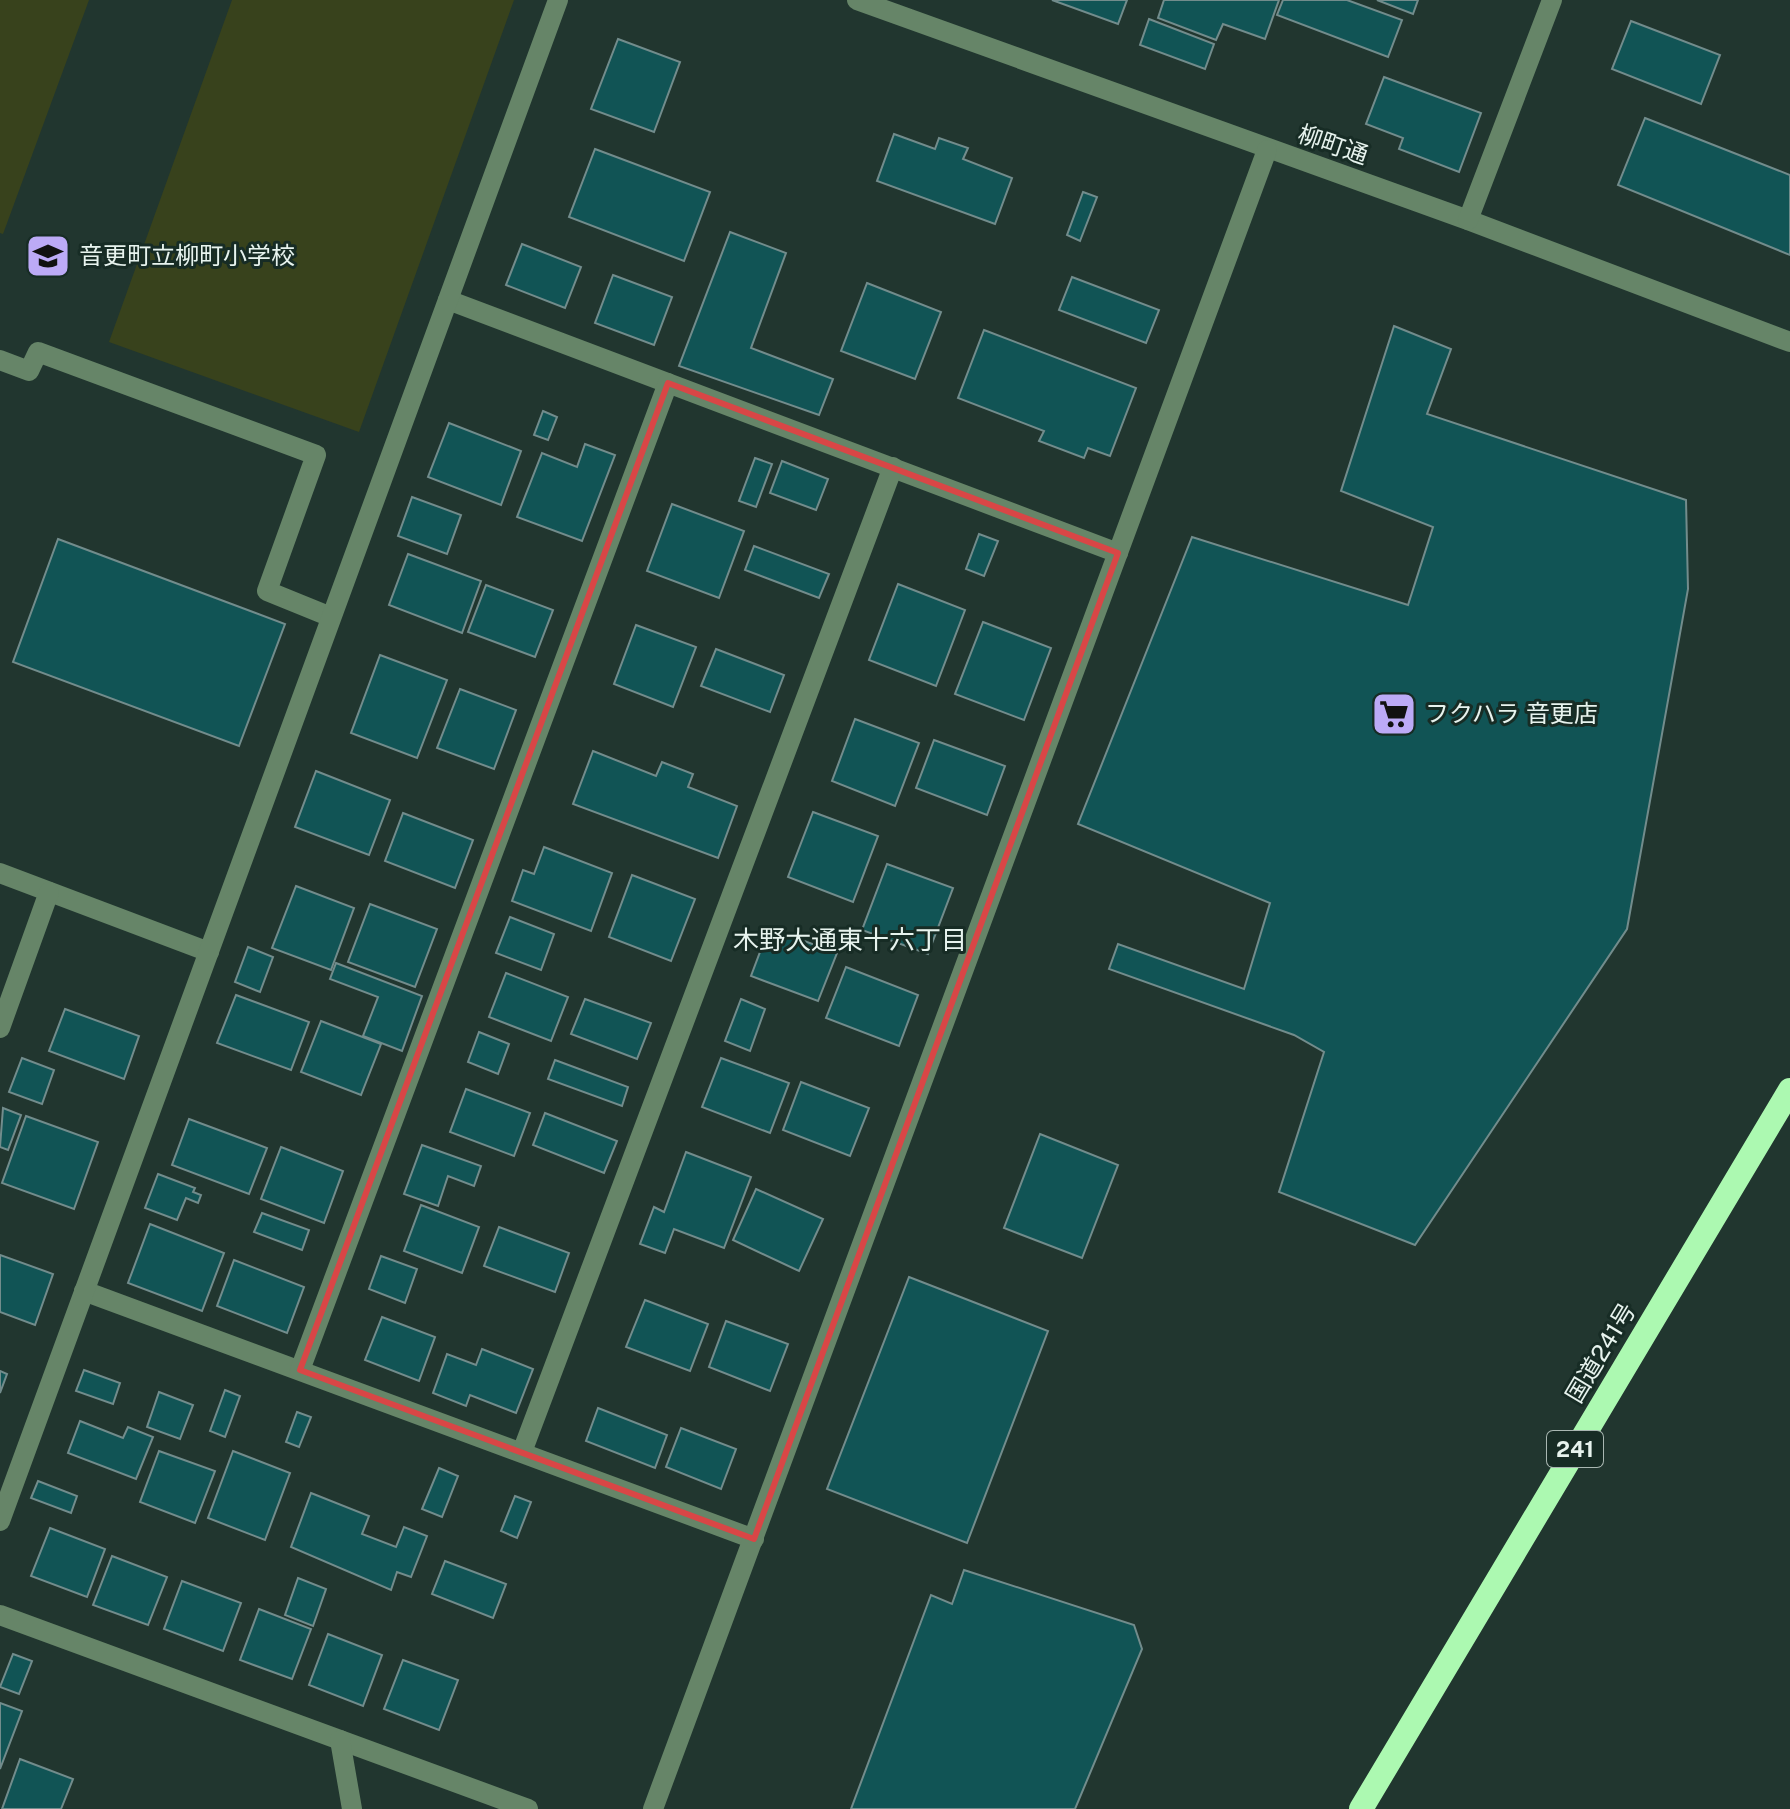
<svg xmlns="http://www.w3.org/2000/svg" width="1790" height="1809" font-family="'Public Sans','Noto Sans JP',sans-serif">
<rect width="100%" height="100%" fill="#21362f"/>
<!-- green -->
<g fill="#38421c">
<polygon points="0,0 89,0 3,234 0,233"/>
<polygon points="232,0 514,0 359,432 109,342"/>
</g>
<!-- building -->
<g fill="#115455" stroke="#728c8c" stroke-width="2">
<polygon points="1052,0 1127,0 1118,24"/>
<polygon points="1164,0 1279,0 1265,39 1223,24 1216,40 1158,18"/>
<polygon points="1283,0 1347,0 1402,20 1388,57 1277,15"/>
<polygon points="1377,0 1418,0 1413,14"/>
<polygon points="1149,19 1214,44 1205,69 1140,45"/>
<polygon points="1631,21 1720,55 1701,104 1612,69"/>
<polygon points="618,39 680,62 654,132 591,109"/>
<polygon points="1384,77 1481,113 1459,172 1399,149 1403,138 1366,124"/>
<polygon points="1645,118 1790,175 1790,255 1618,185"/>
<polygon points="894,134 935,149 939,138 968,148 963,159 1012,178 995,224 877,181"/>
<polygon points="595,149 710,192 684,261 569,217"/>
<polygon points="1083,192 1097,197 1080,241 1067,235"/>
<polygon points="730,232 786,253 751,348 833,379 819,415 679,366"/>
<polygon points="522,244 581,267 565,308 506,285"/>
<polygon points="613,275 672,297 654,345 595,323"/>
<polygon points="1072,277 1159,310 1146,343 1059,310"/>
<polygon points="867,283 941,312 915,379 841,351"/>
<polygon points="1394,326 1451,349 1427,414 1686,500 1688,589 1627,929 1415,1245 1279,1192 1324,1052 1294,1035 1109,969 1118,944 1244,989 1270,903 1078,824 1192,537 1408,605 1433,527 1341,491"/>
<polygon points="984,330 1136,388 1110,456 1088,448 1084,458 1039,441 1044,431 958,398"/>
<polygon points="543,411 557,417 548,440 534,435"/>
<polygon points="449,423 521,451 501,505 428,477"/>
<polygon points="585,444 615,455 582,541 517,517 542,453 577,467"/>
<polygon points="755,458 772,464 756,507 739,501"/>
<polygon points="782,461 828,479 816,510 770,493"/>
<polygon points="412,497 461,515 447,554 398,536"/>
<polygon points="672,504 744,531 719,598 647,571"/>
<polygon points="979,534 998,541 984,576 966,569"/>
<polygon points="58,539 285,624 239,746 13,662"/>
<polygon points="754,546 829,574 819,598 745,570"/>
<polygon points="408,554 481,581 462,633 389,605"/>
<polygon points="898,584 965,610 936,686 869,660"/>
<polygon points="486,585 553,610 535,657 468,632"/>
<polygon points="983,622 1051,648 1024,720 955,694"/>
<polygon points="636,625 696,647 673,707 614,684"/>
<polygon points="716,649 784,675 770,712 701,686"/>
<polygon points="380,655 447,680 417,758 351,733"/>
<polygon points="460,689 516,710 494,769 437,748"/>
<polygon points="855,719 919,743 895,806 832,781"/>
<polygon points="934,740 1005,766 987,815 916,788"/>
<polygon points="593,751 656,776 662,762 693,774 688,787 737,806 718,858 573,804"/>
<polygon points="316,771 390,800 369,855 295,827"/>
<polygon points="813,812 878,836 853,902 788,877"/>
<polygon points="403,813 473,840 455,888 385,861"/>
<polygon points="544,847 612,873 591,931 512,901 523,870 534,874"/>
<polygon points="887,864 953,888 928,954 862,930"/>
<polygon points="632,875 695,899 671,961 609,937"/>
<polygon points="296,886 354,908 331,970 272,948"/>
<polygon points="370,904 437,929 415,987 348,962"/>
<polygon points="510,917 554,934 541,970 496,953"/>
<polygon points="769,928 837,953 818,1001 751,976"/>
<polygon points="248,947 273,957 260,992 235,982"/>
<polygon points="336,963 422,996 402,1051 363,1036 378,997 330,979"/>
<polygon points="846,967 918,995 899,1046 826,1018"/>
<polygon points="506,973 568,997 551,1041 489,1017"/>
<polygon points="236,995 309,1022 291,1070 217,1043"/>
<polygon points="585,999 651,1023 637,1059 571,1034"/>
<polygon points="741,999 765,1009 750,1051 725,1041"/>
<polygon points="65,1009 139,1036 124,1079 49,1051"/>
<polygon points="321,1021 381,1044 361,1095 301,1072"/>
<polygon points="479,1032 509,1044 498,1074 468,1062"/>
<polygon points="22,1058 54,1070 42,1104 9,1092"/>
<polygon points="721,1058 789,1083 770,1133 702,1107"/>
<polygon points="555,1060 628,1087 622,1106 548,1079"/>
<polygon points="801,1082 869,1108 850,1156 783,1130"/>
<polygon points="466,1089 530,1113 514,1156 450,1132"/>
<polygon points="3,1108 21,1115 8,1150 0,1147"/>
<polygon points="545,1113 617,1141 604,1173 533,1145"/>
<polygon points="26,1116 98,1142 74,1209 2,1183"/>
<polygon points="189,1119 267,1148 249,1194 172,1165"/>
<polygon points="1040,1134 1118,1165 1082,1258 1004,1228"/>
<polygon points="422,1145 481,1166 474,1186 448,1176 438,1206 404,1194"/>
<polygon points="281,1147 343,1171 324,1223 261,1199"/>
<polygon points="686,1152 751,1177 724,1248 674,1229 665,1253 640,1244 654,1207 664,1212"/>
<polygon points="158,1174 195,1188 193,1192 201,1195 198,1203 186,1198 177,1220 145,1208"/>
<polygon points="756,1189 823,1219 799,1271 733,1240"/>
<polygon points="421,1205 479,1227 462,1273 404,1251"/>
<polygon points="262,1213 309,1230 302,1250 254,1232"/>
<polygon points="150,1224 224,1253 202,1311 128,1283"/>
<polygon points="499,1227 569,1253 555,1292 484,1266"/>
<polygon points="0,1255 53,1274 35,1325 0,1312"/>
<polygon points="381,1256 417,1269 405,1303 369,1289"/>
<polygon points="234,1260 304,1287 287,1333 217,1306"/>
<polygon points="909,1277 1048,1331 967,1543 827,1489"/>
<polygon points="645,1300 708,1324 690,1371 626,1347"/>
<polygon points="382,1317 435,1337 419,1381 365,1360"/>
<polygon points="726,1321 788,1344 770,1391 709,1367"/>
<polygon points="482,1349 533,1369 516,1413 470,1395 466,1406 433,1393 447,1354 476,1365"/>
<polygon points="84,1370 120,1383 113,1404 76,1391"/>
<polygon points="0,1371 7,1374 0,1393"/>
<polygon points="225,1390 240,1396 225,1437 210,1431"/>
<polygon points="159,1392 193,1405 180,1439 147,1427"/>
<polygon points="598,1408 667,1435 655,1468 586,1441"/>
<polygon points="297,1412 311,1417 299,1447 286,1442"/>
<polygon points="80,1421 123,1438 128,1427 153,1437 136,1479 68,1453"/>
<polygon points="681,1428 736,1449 721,1489 666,1467"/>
<polygon points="159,1451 215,1471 195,1523 140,1502"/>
<polygon points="233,1451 290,1473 265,1540 208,1518"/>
<polygon points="439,1468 458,1476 442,1517 422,1509"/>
<polygon points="38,1481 77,1496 71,1513 31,1498"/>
<polygon points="311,1493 369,1516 362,1534 396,1547 404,1527 427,1536 411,1577 397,1572 391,1590 291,1547"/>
<polygon points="515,1496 531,1502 517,1538 501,1531"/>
<polygon points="50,1528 105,1549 87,1597 31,1576"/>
<polygon points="112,1556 167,1577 148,1625 93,1605"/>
<polygon points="445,1561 506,1584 493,1618 432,1594"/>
<polygon points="964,1570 1134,1625 1142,1649 1075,1809 851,1809 931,1595 952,1604"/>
<polygon points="298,1578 326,1589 313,1626 285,1615"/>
<polygon points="182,1581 241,1603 223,1651 164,1629"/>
<polygon points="259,1609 311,1629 292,1679 240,1660"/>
<polygon points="328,1634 382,1655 363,1706 309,1685"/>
<polygon points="13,1654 32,1661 19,1694 0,1687"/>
<polygon points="403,1660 458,1680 439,1730 384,1709"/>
<polygon points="0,1703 22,1711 0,1769"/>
<polygon points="20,1759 73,1779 61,1809 2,1809"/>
</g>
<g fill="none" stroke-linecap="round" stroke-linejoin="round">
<!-- minor -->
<g stroke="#668568" stroke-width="20">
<polyline points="857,0 1468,220 1790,342"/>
<polyline points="1468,220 1552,0"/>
<polyline points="448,300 1118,553"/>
<polyline points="0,360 29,371 38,352 316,455 267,591 331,617"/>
<polyline points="0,873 209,952"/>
<polyline points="0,1028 49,892"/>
<polyline points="84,1291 754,1539"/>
<polyline points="300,1370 668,383"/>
<polyline points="522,1452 893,467"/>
<polyline points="0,1521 558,0"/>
<polyline points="0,1615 528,1809"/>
<polyline points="340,1740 352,1809"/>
<polyline points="653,1809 1267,150"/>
</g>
<!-- highway -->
<polyline stroke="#acf9b1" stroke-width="24" points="1361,1809 1790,1090"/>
</g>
<!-- marked area -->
<path fill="none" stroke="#d94646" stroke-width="6" stroke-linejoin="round" d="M668 383 1118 553 754 1539 300 1370Z"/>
<!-- icons -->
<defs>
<g id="school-square" transform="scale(2.3)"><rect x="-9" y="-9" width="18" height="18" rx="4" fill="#bcaaf6" stroke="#172c25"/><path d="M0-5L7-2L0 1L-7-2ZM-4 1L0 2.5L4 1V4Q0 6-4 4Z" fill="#111"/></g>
<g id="supermarket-square" transform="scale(2.3)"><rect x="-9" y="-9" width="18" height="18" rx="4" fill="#bcaaf6" stroke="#172c25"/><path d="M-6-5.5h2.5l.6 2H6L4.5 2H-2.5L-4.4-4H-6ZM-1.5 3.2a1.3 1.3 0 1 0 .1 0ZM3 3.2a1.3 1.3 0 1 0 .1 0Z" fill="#111"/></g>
</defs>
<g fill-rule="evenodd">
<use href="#school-square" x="48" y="256"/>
<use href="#supermarket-square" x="1394" y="714"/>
</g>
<g text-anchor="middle" stroke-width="6" stroke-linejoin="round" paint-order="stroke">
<!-- shield labels -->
<rect fill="#172c25" stroke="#a9b7b2" stroke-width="2" x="1547" y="1431" width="56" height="36" rx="6"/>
<g font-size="22" font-weight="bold" fill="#e7f3ee">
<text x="1575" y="1457">241</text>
</g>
<!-- street labels -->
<g font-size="24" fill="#e7f3ee" stroke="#172c25">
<text transform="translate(1333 145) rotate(19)" y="8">柳町通</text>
<text transform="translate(1601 1353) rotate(-59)" y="8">国道241号</text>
</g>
<!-- poi labels -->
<g font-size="24" fill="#e7f3ee" stroke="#172c25" text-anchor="start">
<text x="79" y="264">音更町立柳町小学校</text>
<text x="1425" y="722">フクハラ 音更店</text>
</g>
<!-- neighbourhood labels -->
<g font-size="26" fill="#e7f3ee" stroke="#172c25">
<text x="850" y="949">木野大通東十六丁目</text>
</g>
</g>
</svg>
